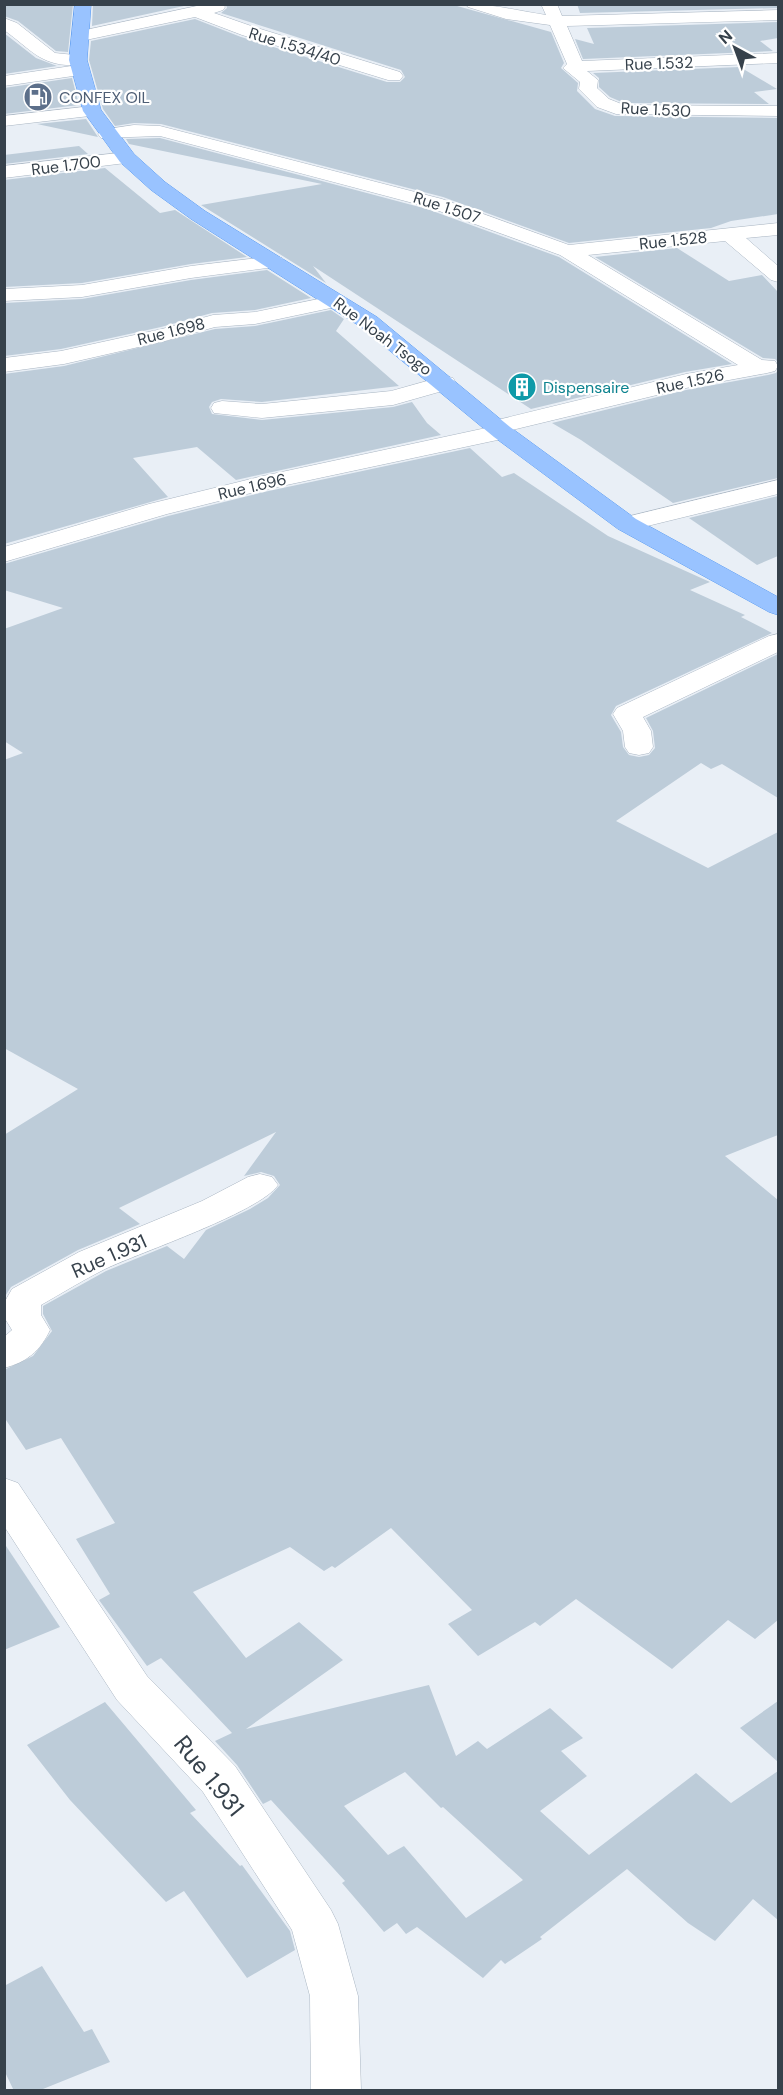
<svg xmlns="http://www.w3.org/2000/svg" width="783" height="2095" font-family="'DM Sans',sans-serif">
<rect width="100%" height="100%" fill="#e9eff6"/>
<!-- building -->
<g fill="#bdccd9" fill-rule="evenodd">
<polygon points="4,4 73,4 68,52 56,51 18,21 4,16"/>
<polygon points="93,4 193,4 92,26"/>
<polygon points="226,4 450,4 551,32 564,63 561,68 578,83 577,91 595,109 615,116 778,118 778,214 731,221 711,228 569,243 443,197 161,124 134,123 115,126 103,109 89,60 91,41 195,19 241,37 387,82 400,82 405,77 401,70 221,13 227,8"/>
<polygon points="577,4 778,4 778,8 580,13"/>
<polygon points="778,22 778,38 760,41 773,51 583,59 575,39 594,44 587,28"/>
<polygon points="4,33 36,58 57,66 4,74"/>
<polygon points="740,67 777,89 754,92 769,104 624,103 610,97 599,87 599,78 593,73"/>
<polygon points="72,78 79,105 4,114 4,88"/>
<polygon points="86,119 98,137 37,124"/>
<polygon points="160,138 427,209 559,257 732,364 685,372 531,409 313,266 326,283 201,205 322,184 129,144 126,139"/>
<polygon points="79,146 88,154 4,164 4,155"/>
<polygon points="105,168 160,213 175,210 247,257 191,264 82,283 4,287 4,180"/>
<polygon points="677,248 729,281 762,275 778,292 778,362 775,359 763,358 595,257"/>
<polygon points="267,270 311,298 255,310 212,313 161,327 61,349 4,356 4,303 82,299 191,280"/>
<polygon points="331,310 344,319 336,331 399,386 262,402 221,399 212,402 209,407 212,414 262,420 393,407 412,402 427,423 441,435 236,480 197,447 133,458 168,497 4,544 4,374 64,366 215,329 255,326"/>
<polygon points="778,370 778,478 673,503 581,440 552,423 686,390 768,375 776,373"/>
<path d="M470 448 502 477 514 473 608 536 710 582 690 590 745 615 741 617 772 633 616 706 611 715 621 732 623 747 629 755 639 757 649 755 655 748 653 731 646 718 778 654V798L722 764 711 769 701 763 616 821 708 868 778 832V1135L725 1156 778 1200V1620L755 1639 728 1620 672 1669 576 1599 540 1626 535 1622 478 1656 448 1624 472 1610 391 1528 335 1568 332 1566 324 1571 290 1547 193 1592 246 1658 299 1622 343 1660 246 1729 429 1685 456 1756 478 1741 487 1749 550 1708 583 1738 561 1751 587 1776 540 1811 589 1855 696 1773 731 1803 778 1771V1920L753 1899 715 1941 688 1923 627 1869 540 1937 542 1939 505 1964 501 1960 483 1978 417 1927 406 1934 397 1923 384 1932 342 1883 345 1881 271 1800 263 1804 237 1765 215 1741 232 1733 161 1658 147 1666 99 1600 110 1594 76 1539 115 1523 61 1438 26 1450 4 1417V1370L33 1356 52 1331 43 1314V1306L106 1271 167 1246 184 1259 206 1230 250 1209 268 1198 280 1185 274 1176 261 1172 244 1176 276 1132 119 1208 140 1224 78 1250 11 1287 4 1298V1135L78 1089 4 1048V760L23 753 4 741V629L63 608 4 590V564L168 516 264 492ZM405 1772 441 1808 443 1807 523 1880 466 1918 404 1846 388 1855 344 1806Z"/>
<polygon points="778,496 778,556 757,565 689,518"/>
<polygon points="4,1543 60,1627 4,1650"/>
<polygon points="778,1701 778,1762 740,1728"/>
<polygon points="105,1702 196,1810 190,1813 240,1866 242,1865 290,1931 295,1950 247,1978 184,1891 166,1902 70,1800 27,1745"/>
<polygon points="42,1966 84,2032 92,2029 110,2062 38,2091 14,2091 4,2070 4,1986"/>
</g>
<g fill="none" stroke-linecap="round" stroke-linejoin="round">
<!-- minor casing -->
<g stroke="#aab6c3" stroke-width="1">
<g id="minor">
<polygon points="206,4 223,4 225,7 223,10 214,13 254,27 400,72 403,76 400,80 388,80 242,35 195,17 81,41 73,36 81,31"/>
<path d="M466 4C493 4 519 11 546 15L541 4H557L562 16 778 10V20L567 26 582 61 778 53V63L587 71 598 80 597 88 609 99 624 105 778 106V116L616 114 597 107 579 89 580 82 563 68 567 64 550 25 506 19 468 7Z"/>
<path d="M4 18 17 23 55 53 84 56 87 60 84 64 78 65 86 66 89 70 86 74 80 75 4 86V76L78 65C41 67 32 50 4 30Z"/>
<polygon points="92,106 98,107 101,111 98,115 4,126 4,116"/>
<polygon points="134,125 160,126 442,199 569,245 778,223 778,235 746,238 778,266 778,282 771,280 725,241 588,255 762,360 775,361 778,366 775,371 767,373 686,388 512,430 510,437 502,439 263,490 167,514 4,562 4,547 149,504 263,476 486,428 489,422 686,374 738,365 560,255 428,207 160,136 101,138 98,134 101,130"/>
<polygon points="127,152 134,154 136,158 134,162 4,178 4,166"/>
<polygon points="275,256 282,258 285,262 282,266 191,278 82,297 4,301 4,289 82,285 191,266"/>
<polygon points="338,295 345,297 348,301 345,305 255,324 215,327 165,341 64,364 4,372 4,358 61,351 162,329 213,315 255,312"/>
<polygon points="445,376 453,378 456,383 453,388 393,405 262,418 214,413 211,408 214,403 222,401 262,404 391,391"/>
<polygon points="778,480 778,494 627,531 618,529 615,524 618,519"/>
<polygon points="778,634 778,652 643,717 651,731 653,747 649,753 639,755 629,753 625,747 623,731 613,714 617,708 769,636"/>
<path d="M260 1174 272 1177 278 1185C260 1212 141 1252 105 1269 83 1280 62 1293 41 1305V1315L50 1330C40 1351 27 1362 4 1368V1337L12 1330 4 1317V1303L12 1289 79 1252 202 1201 248 1177Z"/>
<polygon points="4,1478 18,1483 147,1676 235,1766 331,1910 338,1924 358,1996 361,2090 311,2090 310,1996 292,1930 203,1792 117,1700 4,1526"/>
</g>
</g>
<!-- major casing -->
<g stroke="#5c9cf1" stroke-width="1">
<polygon id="major" points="75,4 91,4 87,60 101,110 134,154 165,182 205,211 377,317 510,427 636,519 778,597 778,615 769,612 618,529 494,437 361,327 191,219 151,190 120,162 83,111 69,60"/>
</g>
<!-- minor -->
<use href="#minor" fill="#fff" fill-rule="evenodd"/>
<!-- major -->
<use href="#major" fill="#99c3ff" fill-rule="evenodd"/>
</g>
<!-- icons -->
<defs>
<g id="fuel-disc" transform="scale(1.5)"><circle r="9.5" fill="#5c6f8a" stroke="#fff"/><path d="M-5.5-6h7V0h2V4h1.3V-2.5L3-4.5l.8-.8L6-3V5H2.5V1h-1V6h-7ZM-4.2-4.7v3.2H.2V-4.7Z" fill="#fff"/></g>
<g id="building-disc" transform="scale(1.5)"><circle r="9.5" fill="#0f9aa8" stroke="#fff"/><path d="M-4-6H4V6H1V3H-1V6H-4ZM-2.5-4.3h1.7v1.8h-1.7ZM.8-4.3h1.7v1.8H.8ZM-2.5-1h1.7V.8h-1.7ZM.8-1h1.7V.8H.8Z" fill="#fff"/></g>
</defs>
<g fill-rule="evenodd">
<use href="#fuel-disc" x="38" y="97"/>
<use href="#building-disc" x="522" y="387"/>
</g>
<g text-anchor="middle" stroke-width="4.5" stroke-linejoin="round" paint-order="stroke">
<!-- far-street labels -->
<g font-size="16" fill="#36414b" stroke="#fff">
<text transform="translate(295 46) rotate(17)" y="6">Rue 1.534/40</text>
<text transform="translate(659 63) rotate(-2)" y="6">Rue 1.532</text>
<text transform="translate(656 109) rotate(3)" y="6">Rue 1.530</text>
<text transform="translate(66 165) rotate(-7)" y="6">Rue 1.700</text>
<text transform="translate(447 207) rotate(18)" y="6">Rue 1.507</text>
<text transform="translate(673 240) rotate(-6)" y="6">Rue 1.528</text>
<text transform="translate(171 331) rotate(-14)" y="6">Rue 1.698</text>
<text transform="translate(383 336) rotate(37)" y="6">Rue Noah Tsogo</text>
<text transform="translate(690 381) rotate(-12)" y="6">Rue 1.526</text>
<text transform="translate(252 486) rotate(-13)" y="6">Rue 1.696</text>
</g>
<!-- far-service labels -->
<g font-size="16" fill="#4e5e75" stroke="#fff" text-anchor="start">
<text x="59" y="103">CONFEX OIL</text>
</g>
<!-- far-culture labels -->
<g font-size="16" fill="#0d838f" stroke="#fff" text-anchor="start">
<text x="543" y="393">Dispensaire</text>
</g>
<!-- street labels -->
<g font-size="20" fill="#36414b" stroke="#fff">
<text transform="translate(109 1256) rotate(-24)" y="7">Rue 1.931</text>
</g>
<!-- near-street labels -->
<g font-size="24" fill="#36414b" stroke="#fff">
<text transform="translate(209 1776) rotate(51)" y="8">Rue 1.931</text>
</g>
</g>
<!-- border -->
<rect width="783" height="2095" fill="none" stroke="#36414b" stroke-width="12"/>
<!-- north arrow -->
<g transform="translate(735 48) rotate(319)" stroke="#ffffff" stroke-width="4.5" paint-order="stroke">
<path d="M0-4.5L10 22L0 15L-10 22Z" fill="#36414b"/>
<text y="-9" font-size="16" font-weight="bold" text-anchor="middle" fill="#36414b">N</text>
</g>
</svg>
